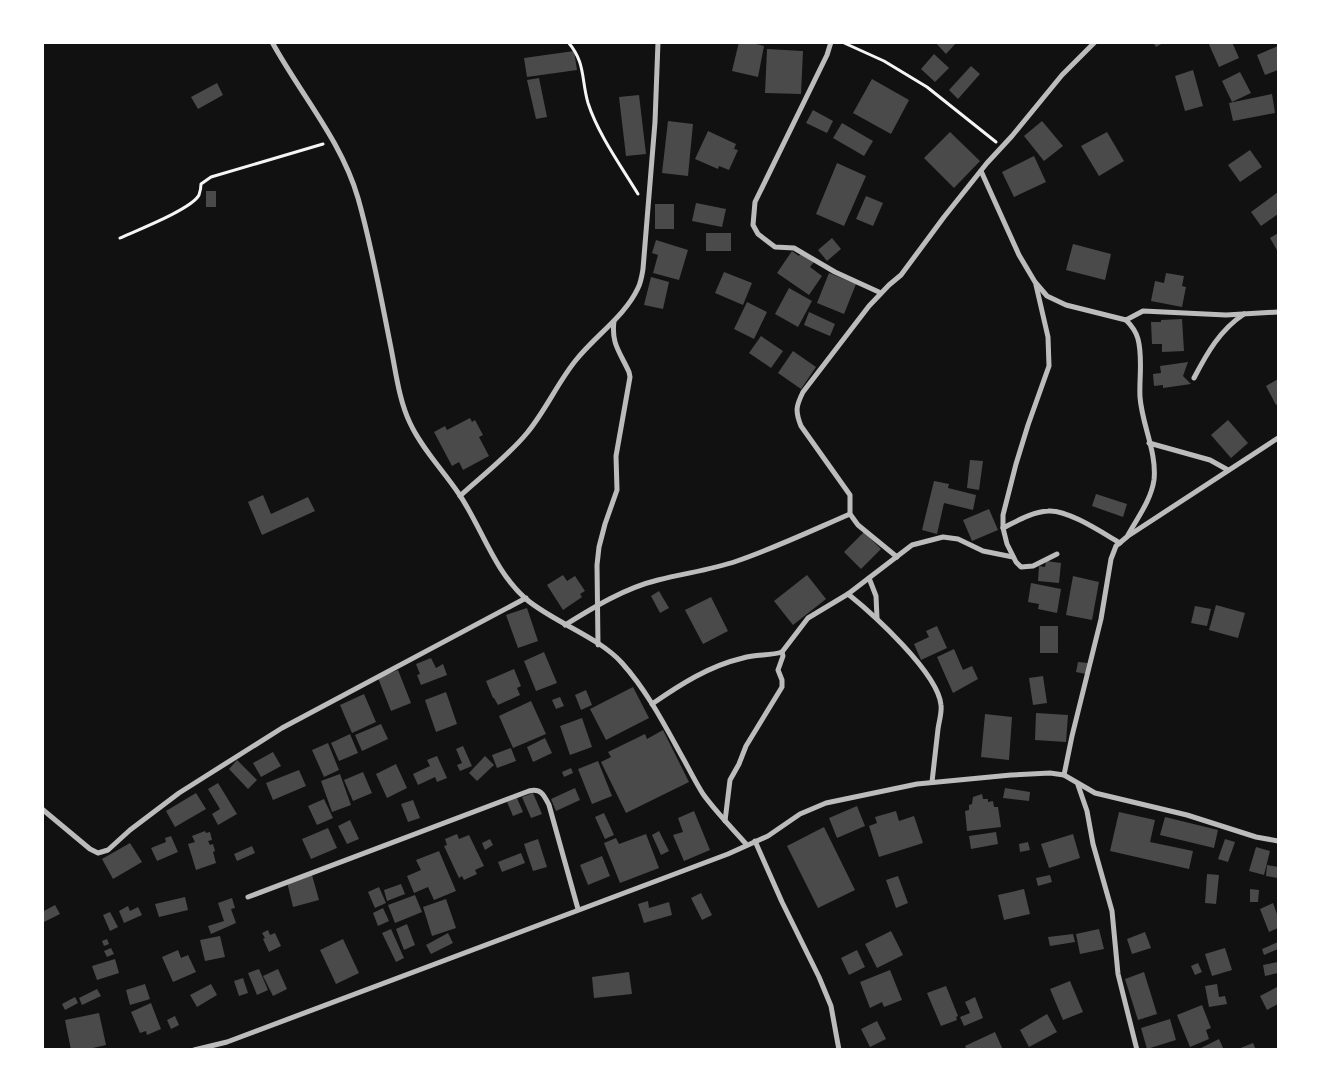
<svg xmlns="http://www.w3.org/2000/svg" width="1321" height="1092" font-family="'Zilla Slab',serif">
<rect width="100%" height="100%" fill="#111"/>
<!-- building -->
<g fill="#4a4a4a">
<polygon points="739,42 749,42 764,46 758,77 732,71"/>
<polygon points="935,42 957,42 946,54"/>
<polygon points="1153,42 1165,42 1156,47"/>
<polygon points="1208,42 1232,42 1239,58 1219,67"/>
<polygon points="1278,46 1278,70 1265,75 1257,55"/>
<polygon points="767,49 803,51 801,94 765,93"/>
<polygon points="574,51 577,70 527,77 524,58"/>
<polygon points="934,54 949,68 935,82 921,69"/>
<polygon points="971,66 980,74 958,99 949,90"/>
<polygon points="1193,70 1203,106 1185,111 1175,76"/>
<polygon points="1240,72 1251,93 1232,102 1222,81"/>
<polygon points="539,78 547,117 536,119 527,80"/>
<polygon points="872,79 909,100 891,134 853,113"/>
<polygon points="217,83 223,95 198,109 191,97"/>
<polygon points="1272,94 1275,113 1233,121 1229,103"/>
<polygon points="639,95 646,154 626,156 619,97"/>
<polygon points="813,110 833,121 827,133 806,123"/>
<polygon points="668,121 693,124 688,176 662,173"/>
<polygon points="1042,121 1063,146 1044,161 1024,136"/>
<polygon points="842,123 873,141 864,156 833,138"/>
<polygon points="708,131 736,144 734,149 738,150 729,170 719,166 718,169 695,159"/>
<polygon points="950,132 980,161 954,188 924,158"/>
<polygon points="1107,132 1124,161 1099,176 1081,146"/>
<polygon points="1250,150 1262,167 1240,182 1228,165"/>
<polygon points="1034,156 1046,182 1014,197 1002,172"/>
<polygon points="837,163 866,176 844,226 816,214"/>
<rect x="206" y="191" width="10" height="16"/>
<polygon points="1278,192 1278,214 1261,226 1251,212"/>
<polygon points="866,196 883,203 873,226 856,219"/>
<polygon points="696,203 726,209 722,227 692,221"/>
<rect x="655" y="204" width="19" height="25"/>
<rect x="706" y="233" width="25" height="18"/>
<polygon points="1278,233 1278,252 1270,238"/>
<polygon points="832,238 841,249 827,261 818,250"/>
<polygon points="656,240 688,250 679,280 653,273 658,255 652,253"/>
<polygon points="1073,244 1111,254 1105,280 1066,270"/>
<polygon points="792,251 799,256 801,253 814,262 810,267 822,276 809,295 777,273"/>
<polygon points="724,272 752,283 743,305 715,293"/>
<polygon points="829,273 856,284 844,314 817,303"/>
<polygon points="1166,273 1184,276 1182,286 1186,287 1182,307 1151,301 1155,281 1164,283"/>
<polygon points="651,277 669,282 663,309 644,305"/>
<polygon points="789,288 812,301 798,327 775,314"/>
<polygon points="747,302 767,312 754,339 734,329"/>
<polygon points="809,312 835,324 830,336 804,325"/>
<polygon points="1182,319 1184,351 1162,352 1162,344 1152,344 1151,322 1161,322 1161,320"/>
<polygon points="761,336 783,351 771,368 749,353"/>
<polygon points="793,351 816,367 801,389 778,373"/>
<polygon points="1188,362 1183,376 1191,384 1163,388 1163,385 1154,386 1153,374 1161,373 1160,366"/>
<polygon points="1278,379 1278,404 1276,405 1266,386"/>
<polygon points="470,418 472,422 475,420 483,435 479,437 489,456 463,470 459,462 452,466 434,432 445,426 447,430"/>
<polygon points="1228,420 1248,443 1231,458 1211,435"/>
<polygon points="970,460 983,461 979,490 967,488"/>
<polygon points="934,481 949,484 948,488 976,495 973,510 944,503 937,534 922,530"/>
<polygon points="1096,494 1127,504 1123,517 1092,506"/>
<polygon points="263,495 271,514 308,497 315,511 262,535 248,502"/>
<polygon points="989,509 998,530 972,541 963,520"/>
<polygon points="864,532 881,549 861,569 844,552"/>
<polygon points="1046,561 1061,563 1059,583 1038,581 1039,566 1045,567"/>
<polygon points="563,575 567,581 575,576 585,591 580,594 582,597 563,610 547,585"/>
<polygon points="807,575 826,599 793,625 774,601"/>
<polygon points="1073,576 1099,582 1092,620 1066,615"/>
<polygon points="1031,583 1061,589 1057,613 1038,609 1039,604 1028,602"/>
<polygon points="659,591 669,608 660,613 651,596"/>
<polygon points="711,597 728,631 703,644 685,610"/>
<polygon points="1216,605 1245,613 1238,638 1209,630"/>
<polygon points="1195,606 1211,609 1207,626 1191,623"/>
<polygon points="527,608 538,641 518,648 506,615"/>
<polygon points="937,626 947,648 921,660 914,644 929,637 926,631"/>
<rect x="1040" y="626" width="18" height="27"/>
<polygon points="954,649 963,670 972,666 978,679 953,693 937,657"/>
<polygon points="544,652 557,683 536,691 524,661"/>
<polygon points="431,658 436,668 443,664 447,675 421,685 417,675 420,674 416,664"/>
<polygon points="1078,662 1088,663 1086,674 1076,672"/>
<polygon points="514,669 521,686 517,688 520,695 498,705 494,698 493,698 486,681"/>
<polygon points="398,670 411,703 391,711 378,678"/>
<polygon points="1043,676 1047,703 1033,705 1029,678"/>
<polygon points="633,687 649,718 606,740 590,709"/>
<polygon points="586,690 592,705 581,710 575,695"/>
<polygon points="446,692 457,724 436,732 425,700"/>
<polygon points="364,694 376,722 352,733 340,705"/>
<polygon points="560,697 564,706 556,709 552,700"/>
<polygon points="531,701 546,734 513,748 499,716"/>
<polygon points="1036,713 1068,715 1066,742 1035,740"/>
<polygon points="985,714 1012,717 1009,760 981,757"/>
<polygon points="582,718 592,747 570,755 560,726"/>
<polygon points="381,724 388,739 362,751 355,735"/>
<polygon points="663,730 689,782 626,813 601,762 611,757 608,752 645,734 647,739"/>
<polygon points="350,734 358,753 339,761 331,743"/>
<polygon points="545,738 552,753 533,762 527,747"/>
<polygon points="328,743 339,770 324,777 312,750"/>
<polygon points="463,746 472,766 460,771 457,765 462,763 456,749"/>
<polygon points="511,748 516,761 497,768 492,755"/>
<polygon points="273,752 281,766 261,777 253,763"/>
<polygon points="437,756 447,778 437,782 435,777 418,785 413,774 430,766 427,760"/>
<polygon points="485,756 494,765 477,781 469,773"/>
<polygon points="237,760 257,780 248,789 229,769"/>
<polygon points="598,761 612,796 592,804 578,769"/>
<polygon points="396,764 407,788 387,798 376,774"/>
<polygon points="571,768 573,773 564,777 562,772"/>
<polygon points="299,770 306,786 273,800 266,783"/>
<polygon points="363,772 372,793 353,801 344,780"/>
<polygon points="340,774 351,805 332,812 321,781"/>
<polygon points="218,783 237,814 218,825 212,814 220,809 208,789"/>
<polygon points="575,788 580,800 556,811 551,799"/>
<polygon points="1005,788 1030,792 1029,801 1003,798"/>
<polygon points="196,793 206,809 175,827 166,811"/>
<polygon points="533,793 542,814 531,818 522,797"/>
<polygon points="982,794 983,799 988,799 988,802 993,801 994,807 998,807 1001,827 967,831 965,811 969,810 969,805 972,804 973,797"/>
<polygon points="517,798 523,812 513,816 507,802"/>
<polygon points="324,799 333,818 317,825 308,806"/>
<polygon points="413,800 420,818 408,822 401,804"/>
<polygon points="857,806 865,826 837,838 829,818"/>
<polygon points="694,811 710,850 684,861 673,835 683,832 678,818"/>
<polygon points="896,811 899,821 914,816 923,843 879,857 869,826 877,823 875,817"/>
<polygon points="1119,812 1155,820 1150,842 1193,851 1189,869 1110,851"/>
<polygon points="604,813 614,835 605,839 595,817"/>
<polygon points="1165,817 1218,830 1214,848 1160,835"/>
<polygon points="350,820 359,839 347,844 338,826"/>
<polygon points="824,827 855,890 818,908 787,846"/>
<polygon points="328,828 337,848 311,859 302,839"/>
<polygon points="205,831 206,833 210,832 212,840 208,841 210,845 213,844 215,851 213,852 216,863 196,870 188,844 195,842 192,836"/>
<polygon points="659,831 669,851 661,855 652,835"/>
<polygon points="996,832 998,844 971,849 969,836"/>
<polygon points="457,834 459,839 469,835 484,866 475,870 477,874 464,880 462,876 459,878 444,846 447,845 445,839"/>
<polygon points="646,834 659,868 620,883 604,843 616,838 619,844"/>
<polygon points="1073,834 1080,858 1049,868 1041,844"/>
<polygon points="171,836 178,852 157,861 151,848 166,842 165,838"/>
<polygon points="490,839 493,845 485,850 482,843"/>
<polygon points="538,839 547,867 533,871 524,844"/>
<polygon points="1225,839 1235,842 1228,862 1218,859"/>
<polygon points="1028,842 1030,850 1020,852 1019,844"/>
<polygon points="130,843 142,862 113,879 102,859"/>
<polygon points="252,846 255,853 237,861 234,854"/>
<polygon points="1256,847 1270,851 1264,875 1249,871"/>
<polygon points="439,851 456,891 434,900 428,887 414,893 407,876 421,870 416,860"/>
<polygon points="521,853 525,863 502,872 498,862"/>
<polygon points="602,856 610,876 588,885 580,865"/>
<polygon points="1267,865 1278,867 1278,878 1266,876"/>
<polygon points="1207,874 1219,875 1216,904 1205,903"/>
<polygon points="312,875 319,900 293,907 287,882"/>
<polygon points="1050,875 1052,882 1038,886 1036,878"/>
<polygon points="898,876 908,903 896,908 886,880"/>
<polygon points="401,884 405,894 387,901 384,890"/>
<polygon points="379,887 386,903 375,908 368,892"/>
<polygon points="1024,889 1030,914 1004,920 998,895"/>
<polygon points="1250,889 1259,890 1258,902 1250,902"/>
<polygon points="701,893 712,915 702,920 691,898"/>
<polygon points="415,895 422,912 395,923 388,905"/>
<polygon points="185,897 188,910 159,917 155,904"/>
<polygon points="232,898 235,908 231,909 236,923 211,934 208,926 224,921 218,903"/>
<polygon points="446,899 456,928 432,936 423,907"/>
<polygon points="648,901 649,908 669,902 672,915 644,923 638,904"/>
<polygon points="1273,903 1278,917 1278,928 1269,932 1260,909"/>
<polygon points="55,905 60,914 42,923 42,912"/>
<polygon points="128,906 130,911 138,907 142,915 124,923 119,911"/>
<polygon points="383,908 389,921 378,926 373,913"/>
<polygon points="110,912 118,927 110,931 103,915"/>
<polygon points="407,924 415,945 404,950 396,929"/>
<polygon points="391,929 404,958 396,962 382,933"/>
<polygon points="1099,929 1104,949 1080,954 1076,934"/>
<polygon points="268,930 270,935 275,933 281,946 269,952 263,939 265,938 262,933"/>
<polygon points="891,931 903,955 877,968 865,944"/>
<polygon points="1145,932 1151,948 1132,954 1127,939"/>
<polygon points="448,933 453,943 431,954 426,945"/>
<polygon points="1073,934 1075,942 1050,946 1048,937"/>
<polygon points="220,936 225,957 205,961 200,940"/>
<polygon points="107,939 109,944 104,946 102,941"/>
<polygon points="343,939 359,973 336,984 320,950"/>
<polygon points="1278,942 1278,949 1264,955 1262,949"/>
<polygon points="111,948 114,954 107,957 104,951"/>
<polygon points="1225,948 1232,970 1212,976 1205,954"/>
<polygon points="178,950 181,958 188,955 196,972 173,982 162,957"/>
<polygon points="857,950 865,967 849,975 841,958"/>
<polygon points="115,959 119,973 97,980 92,966"/>
<polygon points="1278,962 1278,973 1265,976 1263,965"/>
<polygon points="1198,963 1202,972 1195,975 1191,966"/>
<polygon points="259,969 268,990 257,995 248,973"/>
<polygon points="278,969 287,989 273,996 263,976"/>
<polygon points="890,970 902,1000 884,1007 882,1002 870,1008 860,982"/>
<polygon points="629,972 632,994 594,998 592,977"/>
<polygon points="1144,972 1157,1014 1138,1020 1125,979"/>
<polygon points="243,978 248,993 239,996 234,981"/>
<polygon points="1070,981 1083,1012 1063,1020 1050,989"/>
<polygon points="145,984 150,999 130,1005 126,990"/>
<polygon points="211,984 217,995 197,1007 190,995"/>
<polygon points="1217,984 1219,997 1225,996 1227,1004 1209,1007 1205,986"/>
<polygon points="946,986 958,1016 956,1017 957,1020 941,1026 927,993"/>
<polygon points="1277,987 1278,990 1278,1004 1267,1010 1260,996"/>
<polygon points="97,989 101,996 82,1005 79,998"/>
<polygon points="75,997 78,1003 65,1010 62,1004"/>
<polygon points="975,997 983,1018 964,1026 960,1017 970,1013 965,1002"/>
<polygon points="151,1003 161,1029 147,1035 146,1031 140,1033 131,1012"/>
<polygon points="1202,1005 1211,1028 1206,1030 1209,1039 1190,1047 1177,1015"/>
<polygon points="99,1013 106,1045 84,1050 71,1050 65,1020"/>
<polygon points="1047,1014 1057,1032 1029,1047 1020,1030"/>
<polygon points="175,1016 179,1025 171,1029 167,1020"/>
<polygon points="1170,1019 1176,1040 1147,1049 1141,1028"/>
<polygon points="877,1021 886,1039 870,1047 861,1029"/>
<polygon points="995,1032 1003,1050 967,1050 965,1046"/>
<polygon points="1219,1039 1224,1050 1197,1050"/>
<polygon points="1253,1043 1256,1050 1238,1050 1238,1049"/>
</g>
<g fill="none" stroke-linecap="round" stroke-linejoin="round">
<!-- path -->
<g stroke="#f5f5f5" stroke-width="3">
<path d="M568 42C586 63 581 79 588 103 598 134 621 166 638 194"/>
<polyline points="842,42 884,61 927,87 996,142"/>
<path d="M120 238C135 231 192 209 199 195 200 192 201 187 201 184L211 177 323 144"/>
</g>
<!-- minor -->
<g stroke="#bcbcbc" stroke-width="5">
<path d="M272 42C301 95 341 140 358 198 372 247 381 298 391 348 396 373 399 400 410 423 422 449 443 470 459 494 482 528 494 571 526 599 553 622 599 637 622 663 648 692 665 726 684 760 690 771 696 783 703 794 716 812 732 828 747 845"/>
<polyline points="831,42 827,55 755,202 753,225 758,234 775,247 794,248 835,272 881,293"/>
<polyline points="981,171 1019,255 1035,282 1047,296 1066,305 1126,320 1143,311 1226,315 1278,312"/>
<polyline points="1036,285 1048,337 1049,366 1028,425 1016,464 1003,515 1003,528 1007,544 1016,562 1021,567 1033,566 1057,554"/>
<path d="M1126 320C1132 326 1136 331 1138 339 1143 358 1139 378 1140 397 1142 425 1157 452 1154 480 1151 500 1138 517 1128 535"/>
<path d="M1194 378C1207 353 1220 330 1244 314"/>
<polyline points="1149,443 1210,460 1228,470"/>
<path d="M460 496C483 475 508 456 527 433 546 410 558 382 576 360 596 335 625 316 638 288 641 282 642 275 643 269L655 122 658 42"/>
<path d="M1003 528C1017 521 1032 512 1048 511 1067 509 1103 533 1120 543"/>
<path d="M897 557 858 525 850 514V495L801 426C795 411 796 406 803 392L869 306 889 285 901 275 944 217 987 163 1012 136 1062 75 1095 42"/>
<polyline points="869,578 876,596 877,618"/>
<path d="M848 594C873 614 938 673 941 705 942 713 939 721 938 729 936 746 934 764 932 782"/>
<path d="M565 625C594 607 625 588 658 580 685 573 711 570 737 561 775 548 813 530 850 514"/>
<path d="M598 645 597 565 599 547 605 524 617 490 616 456 630 377 629 372C620 352 611 344 614 321"/>
<path d="M652 704C681 684 709 666 743 658 756 654 770 656 782 652L808 618 848 594 912 545 943 537 958 539 983 551 1013 557"/>
<polyline points="1064,775 1072,736 1101,619 1111,559 1116,546 1128,536 1278,438"/>
<polyline points="1078,785 1087,811 1093,844 1112,911 1118,974 1137,1050"/>
<polyline points="42,809 90,849 98,853 108,850 130,830 179,793 282,728 526,598"/>
<polyline points="725,821 730,780 739,764 746,746 782,687 782,680 778,670 783,656 782,652"/>
<polyline points="755,841 782,902 819,977 831,1006 839,1050"/>
<path d="M248 897 529 791C541 788 544 795 549 805L578 909"/>
<polyline points="194,1050 227,1042 728,854 768,836 800,814 826,803 917,784 1011,775 1050,773 1064,775 1095,793 1187,815 1256,837 1278,841"/>
</g>
</g>
<!-- border -->
<rect width="1321" height="1092" fill="none" stroke="#ffffff" stroke-width="88"/>
</svg>
